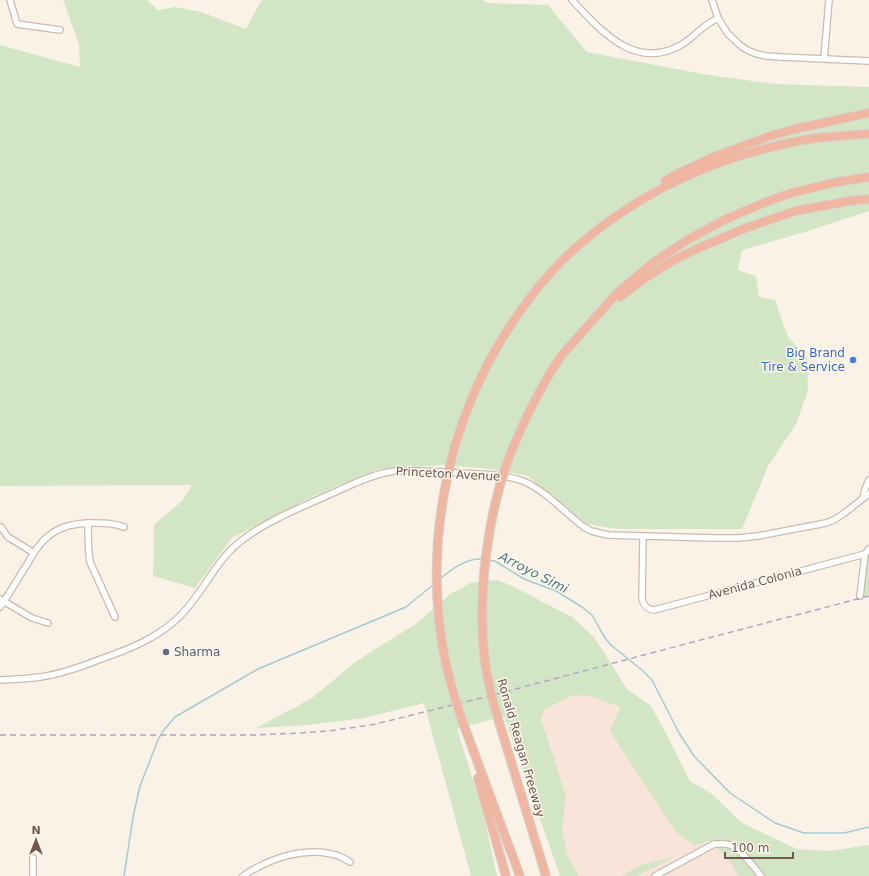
<svg xmlns="http://www.w3.org/2000/svg" width="869" height="876" font-family="'DejaVu Sans',sans-serif">
<rect width="100%" height="100%" fill="#faf2e6"/>
<!-- commercial -->
<polygon fill="#f9e4da" points="574,690 620,705 613,729 693,840 724,849 739,876 638,876 636,872 627,876 574,876 564,855 534,703"/>
<!-- green -->
<g fill="#d2e6c5">
<polygon points="63,0 147,0 158,10 175,7 201,12 246,29 261,1 264,0 482,0 488,3 548,5 587,52 708,75 775,84 869,87 869,211 805,232 742,250 738,270 756,276 759,297 775,300 788,337 807,357 808,391 796,424 768,466 742,529 617,529 587,524 528,476 491,469 443,465 378,469 305,500 232,538 195,588 153,576 154,525 183,500 192,485 0,486 0,45 80,67 79,44"/>
<polygon points="869,549 869,596 860,599 865,554"/>
<polygon points="497,580 510,585 572,617 594,637 627,689 651,706 667,735 690,781 712,794 742,823 797,849 830,851 869,845 869,876 738,876 728,859 710,841 694,845 675,831 610,731 620,707 589,696 573,695 545,709 541,718 566,797 562,828 568,857 579,876 560,876 504,716 457,729 483,812 497,876 471,876 424,703 364,718 308,725 256,728 312,698 358,660 416,624 449,595 470,583"/>
<polygon points="676,856 637,876 621,876 641,865"/>
</g>
<g fill="none" stroke-linecap="round" stroke-linejoin="round">
<!-- stream -->
<g stroke="#a3cbd3" stroke-width="1.5">
<polyline points="488,560 495,561 524,579 556,591 582,607 592,615 605,638 611,645 643,671 652,680 679,733 694,756 730,793 775,823 804,833 844,833 869,827"/>
<path d="M440 579C452 569 466 558 482 559"/>
<polyline points="124,876 133,817 140,786 158,740 163,731 175,717 258,669 406,607 434,584"/>
</g>
<!-- minor casing -->
<g stroke="#cbbaad" stroke-width="8">
<g id="minor">
<polyline points="10,0 17,24 60,30"/>
<path d="M572 0C601 31 635 71 681 45 688 41 694 35 700 30 706 25 712 21 718 18"/>
<polyline points="712,0 718,18 728,34 741,46 749,51 757,54 766,56 781,57 869,61"/>
<polyline points="824,59 829,0"/>
<polyline points="863,498 865,489 869,480"/>
<path d="M88 523C88 536 88 549 90 562L115 617"/>
<polyline points="1,527 8,537 34,553"/>
<path d="M643 537 642 599C644 606 647 609 654 610L865 554"/>
<polyline points="860,596 865,554 869,549"/>
<polyline points="0,599 32,618 48,623"/>
<path d="M0 607C10 593 18 578 28 563 34 552 40 542 51 534 62 526 77 523 91 523 103 523 114 523 124 527"/>
<path d="M0 680C13 679 27 679 40 677 61 674 81 667 101 659 130 649 160 637 182 614 204 591 216 560 241 541 268 520 302 507 333 493 351 485 370 475 389 472 399 470 409 471 419 471 433 471 446 472 460 473 480 474 503 474 523 481 545 490 565 513 584 527L591 531 608 535 714 538H738L758 536 826 523C832 521 838 518 843 514 852 508 860 500 869 494"/>
<polyline points="33,858 33,876"/>
<path d="M243 876C270 858 307 845 339 856 343 858 347 860 350 862"/>
<path d="M655 876 714 844C719 844 725 843 730 845 739 848 755 868 761 876"/>
</g>
</g>
<!-- highway casing -->
<g stroke="#d7d1cd" stroke-width="10">
<g id="highway">
<polyline points="665,181 677,174 711,158 770,136 795,129 869,113"/>
<polyline points="620,297 645,278 674,260 699,248 743,229 795,211 849,201 869,199"/>
<polyline points="550,373 562,355 618,292 654,262 689,239 726,219 766,202 791,193 837,182 869,177"/>
<path d="M454 449C467 406 484 365 509 328 527 300 553 267 579 245 640 192 715 158 794 142 818 136 844 136 869 134"/>
<polyline points="499,722 546,876"/>
<polyline points="466,731 520,876"/>
<polyline points="478,778 506,876"/>
</g>
</g>
<!-- minor -->
<use href="#minor" stroke="#fff" stroke-width="5.5"/>
<!-- highway -->
<use href="#highway" stroke="#efb7a2" stroke-width="8"/>
<!-- rail -->
<polyline stroke="#b5a5c3" stroke-width="1.5" stroke-dasharray="6 4" stroke-linecap="butt" points="0,735 256,735 299,733 328,731 371,725 396,719 497,694 655,652 869,596"/>
<!-- highway-bridge casing -->
<g stroke="#d7d1cd" stroke-width="10" stroke-linecap="butt">
<g id="highway-bridge">
<path d="M454 449C436 516 431 585 444 654 449 681 457 706 466 731"/>
<path d="M499 722C493 702 488 683 485 662 477 598 487 515 510 455 521 427 535 399 550 373"/>
</g>
</g>
<!-- highway-bridge -->
<use href="#highway-bridge" stroke="#efb7a2" stroke-width="8"/>
</g>
<!-- markers -->
<circle fill="#3f7fe0" stroke="#fdf6ec" stroke-width="1.5" cx="853" cy="360" r="4"/>
<circle fill="#5c6f8a" stroke="#fdf6ec" stroke-width="1.5" cx="166" cy="652" r="4"/>
<g text-anchor="middle" stroke-width="3" stroke-linejoin="round" paint-order="stroke">
<!-- shop labels -->
<g font-size="12" fill="#366cbe" stroke="#fdf6ec" text-anchor="end">
<text x="845" y="357">Big Brand<tspan x="845" dy="14">Tire &amp; Service</tspan></text>
</g>
<!-- street labels -->
<g font-size="12" fill="#715a4d" stroke="#fdf6ec">
<text transform="translate(448 474) rotate(3)" y="4">Princeton Avenue</text>
<text transform="translate(755 583) rotate(-15)" y="4">Avenida Colonia</text>
<text transform="translate(521 748) rotate(74)" y="4">Ronald Reagan Freeway</text>
</g>
<!-- service labels -->
<g font-size="12" fill="#4e5e75" stroke="#fdf6ec" text-anchor="start">
<text x="174" y="656">Sharma</text>
</g>
<!-- water labels -->
<g font-size="13" font-style="italic" fill="#497882" stroke="#fdf6ec">
<text transform="translate(534 572) rotate(27)" y="5">Arroyo Simi</text>
</g>
</g>
<!-- north arrow -->
<g transform="translate(36 840)" stroke="#fdf6ec" stroke-width="3" paint-order="stroke">
<path d="M0-3L7 15L0 10L-7 15Z" fill="#715a4d"/>
<text y="-6" font-size="11" font-weight="bold" text-anchor="middle" fill="#715a4d">N</text>
</g>
<!-- scale -->
<path d="M725 852v6h68v-6" fill="none" stroke="#715a4d" stroke-width="2"/>
<text x="731" y="852" font-size="12" fill="#715a4d" stroke="#fdf6ec" stroke-width="3" paint-order="stroke">100 m</text>
</svg>
